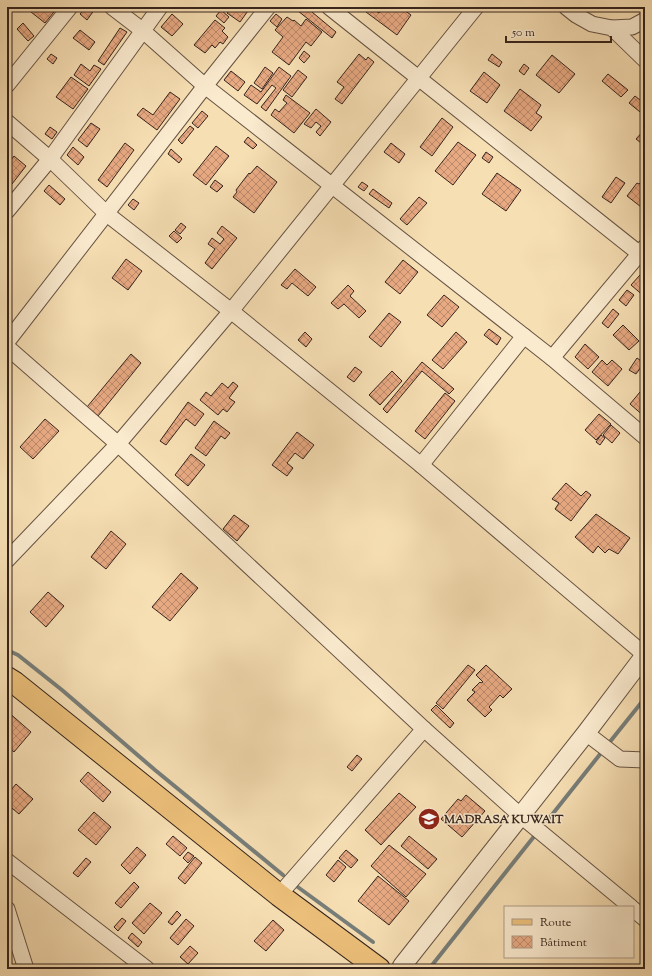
<svg xmlns="http://www.w3.org/2000/svg" width="652" height="976" font-family="'Sorts Mill Goudy',serif">
<defs>
<pattern id="building-cross-hatch" width="8" height="8" patternUnits="userSpaceOnUse"><rect width="8" height="8" fill="#e8aa83"/><path d="M0 0l8 8M0 8l8-8" fill="none" stroke="#bd8a6b"/></pattern>
</defs>
<rect width="100%" height="100%" fill="#f7dfb4"/>
<filter id="stains"><feTurbulence type="fractalNoise" baseFrequency=".005" numOctaves="4"/><feColorMatrix values="0 0 0 0 .2 0 0 0 0 .09 0 0 0 0 .02 0 0 0 .5 -.17"/></filter>
<radialGradient id="worn" r=".72"><stop offset=".6" stop-color="#630" stop-opacity="0"/><stop offset="1" stop-color="#630" stop-opacity=".3"/></radialGradient>
<g fill="none" stroke-linecap="round" stroke-linejoin="round">
<!-- stream -->
<g stroke="#777e7a" stroke-width="4">
<polyline points="7,650 18,655 62,690 155,770 283,875"/>
<polyline points="609,743 645,698"/>
<polyline points="547,821 601,753"/>
<polyline points="295,885 373,942"/>
<polyline points="429,969 536,834"/>
</g>
</g>
<!-- building -->
<g fill="url(#building-cross-hatch)" stroke="#36241d">
<polygon points="35,7 58,7 45,23 31,12"/>
<polygon points="86,7 92,7 95,9 87,20 80,14"/>
<polygon points="232,7 248,7 250,8 240,22 227,13"/>
<polygon points="293,7 306,7 336,32 332,38"/>
<polygon points="369,7 379,13 383,7 400,7 411,15 397,35 366,12"/>
<polygon points="221,10 229,17 224,23 216,16"/>
<polygon points="172,14 183,24 172,36 161,27"/>
<polygon points="276,14 282,19 277,27 270,21"/>
<polygon points="287,17 293,21 294,20 301,26 306,19 322,32 311,46 306,42 289,65 272,52 283,37 275,30"/>
<polygon points="215,20 225,28 222,31 228,37 223,44 220,42 215,48 212,45 205,53 194,45"/>
<polygon points="23,23 34,36 28,41 17,29"/>
<polygon points="120,28 127,32 104,65 98,61"/>
<polygon points="80,30 95,42 89,50 73,38"/>
<polygon points="304,51 310,56 304,63 299,58"/>
<polygon points="51,54 57,58 53,64 47,59"/>
<polygon points="359,54 366,60 368,57 374,62 342,104 335,99 344,87 337,82"/>
<polygon points="492,54 502,62 499,67 488,60"/>
<polygon points="552,55 575,74 559,93 536,75"/>
<polygon points="81,64 90,71 94,65 101,69 89,86 74,75"/>
<polygon points="524,64 529,68 524,75 519,71"/>
<polygon points="265,67 273,73 262,89 254,83"/>
<polygon points="279,67 291,76 266,111 261,107 276,88 272,85 257,104 244,95 251,85 261,92"/>
<polygon points="298,70 307,77 292,97 283,90"/>
<polygon points="231,71 245,82 238,91 224,80"/>
<polygon points="484,72 500,85 487,103 470,91"/>
<polygon points="608,74 628,90 621,97 602,81"/>
<polygon points="71,77 88,89 73,109 56,97"/>
<polygon points="520,89 541,105 536,113 542,117 531,131 504,111"/>
<polygon points="170,92 180,99 157,130 137,115 143,108 153,115"/>
<polygon points="286,95 310,113 294,133 271,115 275,109 279,112 287,103 283,100"/>
<polygon points="635,96 645,104 645,116 629,103"/>
<polygon points="316,109 331,122 320,136 316,132 321,126 316,122 311,128 304,124"/>
<polygon points="202,111 208,116 198,128 192,123"/>
<polygon points="442,118 453,127 432,156 420,147"/>
<polygon points="91,123 100,129 87,147 78,140"/>
<polygon points="190,126 194,129 182,144 178,140"/>
<polygon points="50,127 57,132 52,139 45,134"/>
<polygon points="645,129 645,146 636,139"/>
<polygon points="248,137 257,145 253,149 244,142"/>
<polygon points="458,142 476,155 453,185 435,171"/>
<polygon points="125,143 134,150 107,187 98,180"/>
<polygon points="391,143 405,154 399,163 384,152"/>
<polygon points="216,146 229,156 206,185 193,175"/>
<polygon points="73,147 84,157 78,165 67,155"/>
<polygon points="171,149 182,159 179,163 168,154"/>
<polygon points="486,152 493,157 489,163 482,158"/>
<polygon points="14,156 26,166 12,184 7,180 7,165"/>
<polygon points="257,166 277,182 254,213 233,197 237,192 236,190 249,173 250,174"/>
<polygon points="497,173 521,190 506,211 482,194"/>
<polygon points="616,177 625,183 611,203 602,197"/>
<polygon points="645,178 645,210 627,196 637,183 639,184"/>
<polygon points="215,180 223,186 217,192 210,187"/>
<polygon points="362,182 368,186 364,191 358,187"/>
<polygon points="49,185 65,199 60,205 44,191"/>
<polygon points="373,189 392,203 389,208 369,194"/>
<polygon points="419,197 427,203 407,225 400,219"/>
<polygon points="133,199 139,203 134,210 128,205"/>
<polygon points="181,223 186,227 180,234 175,230"/>
<polygon points="222,226 237,238 212,269 205,263 215,249 208,244 212,238 220,244 224,239 217,233"/>
<polygon points="174,231 182,238 177,243 169,236"/>
<polygon points="126,259 142,271 128,290 112,278"/>
<polygon points="403,260 418,272 400,294 385,282"/>
<polygon points="295,269 316,287 308,296 292,283 287,289 281,285"/>
<polygon points="640,275 645,279 645,297 631,285"/>
<polygon points="348,285 354,291 350,296 366,311 359,318 344,304 338,309 331,303"/>
<polygon points="627,290 634,295 626,306 619,300"/>
<polygon points="444,295 459,307 442,327 427,315"/>
<polygon points="613,309 619,314 608,328 602,323"/>
<polygon points="389,313 401,322 381,347 369,337"/>
<polygon points="623,325 639,341 629,350 613,335"/>
<polygon points="489,329 501,338 497,345 484,335"/>
<polygon points="305,332 312,339 306,347 298,340"/>
<polygon points="456,332 467,342 443,369 432,360"/>
<polygon points="585,344 599,357 588,369 575,357"/>
<polygon points="131,354 141,363 98,416 87,407"/>
<polygon points="637,358 644,363 636,374 629,370"/>
<polygon points="602,360 607,365 612,360 622,369 608,386 592,372"/>
<polygon points="422,362 454,389 449,394 422,371 387,413 383,409"/>
<polygon points="355,367 362,372 354,382 347,377"/>
<polygon points="392,371 402,381 380,405 369,395"/>
<polygon points="233,382 238,386 229,398 235,402 227,412 223,409 218,415 200,400 206,392 211,396 222,383 228,388"/>
<polygon points="645,386 645,417 630,404"/>
<polygon points="445,393 455,401 425,439 415,431"/>
<polygon points="188,402 204,414 195,426 186,419 166,445 160,441"/>
<polygon points="599,414 611,424 596,440 585,430"/>
<polygon points="45,419 59,431 33,459 20,447"/>
<polygon points="214,421 230,433 225,439 221,436 206,456 195,448"/>
<polygon points="611,425 620,433 612,443 603,435"/>
<polygon points="297,432 314,445 303,459 295,453 287,463 293,468 287,476 272,465"/>
<polygon points="601,435 605,438 600,445 596,442"/>
<polygon points="191,454 205,465 188,486 175,475"/>
<polygon points="566,483 581,496 586,491 591,495 571,521 555,509 559,503 552,499"/>
<polygon points="596,514 630,538 618,554 609,549 605,553 598,546 593,553 575,537"/>
<polygon points="234,515 249,526 237,541 223,529"/>
<polygon points="111,531 126,544 106,569 91,557"/>
<polygon points="181,573 198,588 170,621 152,607"/>
<polygon points="48,592 64,606 46,627 30,612"/>
<polygon points="468,665 475,670 443,709 436,703"/>
<polygon points="486,665 512,689 503,698 500,695 489,707 492,710 485,717 467,700 475,692 472,690 480,682 481,683 483,682 476,675"/>
<polygon points="436,705 454,723 450,728 431,710"/>
<polygon points="7,711 31,732 14,752 7,746"/>
<polygon points="357,755 362,759 352,771 347,767"/>
<polygon points="88,772 111,792 103,802 80,781"/>
<polygon points="16,784 33,799 19,814 7,804 7,795"/>
<polygon points="399,793 416,807 381,845 365,830"/>
<polygon points="466,795 485,811 462,837 441,819 458,799 461,801"/>
<polygon points="94,812 111,827 96,845 78,830"/>
<polygon points="173,836 187,848 180,856 166,844"/>
<polygon points="409,836 437,859 428,869 401,846"/>
<polygon points="389,845 426,874 406,897 371,866"/>
<polygon points="137,847 146,855 130,874 121,865"/>
<polygon points="346,850 358,860 351,868 339,858"/>
<polygon points="188,852 194,856 188,863 183,858"/>
<polygon points="195,857 202,863 185,884 178,878"/>
<polygon points="86,858 91,862 78,877 73,873"/>
<polygon points="338,860 346,867 334,882 326,875"/>
<polygon points="378,876 409,901 389,925 358,901"/>
<polygon points="134,882 139,887 121,908 115,903"/>
<polygon points="150,903 162,913 144,934 132,923"/>
<polygon points="177,911 181,915 172,925 168,922"/>
<polygon points="122,918 126,921 118,931 114,927"/>
<polygon points="186,919 194,926 178,945 170,938"/>
<polygon points="273,920 284,930 266,951 254,941"/>
<polygon points="132,933 142,942 138,947 128,938"/>
<polygon points="190,946 198,953 188,964 180,957"/>
</g>
<g fill="none" stroke-linecap="round" stroke-linejoin="round">
<!-- minor casing -->
<g stroke="#665343" stroke-width="17">
<g id="minor">
<polyline points="112,7 142,30 205,86 552,358 645,437"/>
<polyline points="329,7 645,258"/>
<polyline points="566,7 576,15 592,24 612,28 645,60"/>
<polyline points="612,28 632,27 645,20"/>
<polyline points="7,85 70,7"/>
<polyline points="7,122 50,159 107,214 231,311 421,465 645,655"/>
<polyline points="7,211 50,159 160,7"/>
<polyline points="7,342 205,86 268,7"/>
<polyline points="7,347 118,444 424,729 521,816 631,907"/>
<polyline points="552,358 645,247"/>
<polyline points="421,465 524,336"/>
<polyline points="7,560 118,444 231,311 476,7"/>
<polyline points="586,733 620,759 645,760"/>
<polyline points="7,861 147,969"/>
<polyline points="279,895 424,729"/>
<polyline points="7,909 26,969"/>
<polyline points="633,909 645,919"/>
</g>
</g>
<!-- tertiary casing -->
<g stroke="#665343" stroke-width="20">
<polyline id="tertiary" points="402,966 586,733 645,655"/>
</g>
<!-- primary casing -->
<g stroke="#36241d" stroke-width="24">
<polyline id="primary" points="7,678 15,683 279,895 379,969"/>
</g>
<!-- minor -->
<use href="#minor" stroke="#faeace" stroke-width="15"/>
<!-- tertiary -->
<use href="#tertiary" stroke="#faeace" stroke-width="18"/>
<!-- primary -->
<use href="#primary" stroke="#ecc07a" stroke-width="22"/>
</g>
<!-- icons -->
<defs>
<g id="school-disc" transform="scale(1.15)"><circle r="9.5" fill="#8f2418" stroke="#faeace"/><path d="M0-5L7-2L0 1L-7-2ZM-4 1L0 2.5L4 1V4Q0 6-4 4Z" fill="#fff"/></g>
</defs>
<g fill-rule="evenodd">
<use href="#school-disc" x="429" y="819"/>
</g>
<g text-anchor="middle" stroke-width="3" stroke-linejoin="round" paint-order="stroke">
<!-- poi labels -->
<g font-size="12" font-weight="bold" fill="#36241d" stroke="#faeace" text-anchor="start">
<text x="444" y="823">MADRASA KUWAIT</text>
</g>
</g>
<!-- margin -->
<rect width="652" height="976" fill="none" stroke="#f7dfb4" stroke-width="24"/>
<rect x="8" y="8" width="636" height="960" fill="none" stroke="#36241d" stroke-width="2"/>
<rect x="12" y="12" width="628" height="952" fill="none" stroke="#36241d"/>
<!-- legend -->
<rect x="504" y="906" width="130" height="52" fill="#faeace" stroke="#ac9b87"/>
<rect x="512" y="919" width="20" height="6" fill="#ecc07a" stroke="#ac9b87"/>
<text x="540" y="926" font-size="12" fill="#36241d">Route</text>
<rect x="512" y="936" width="20" height="12" fill="url(#building-cross-hatch)" stroke="#ac9b87"/>
<text x="540" y="946" font-size="12" fill="#36241d">Bâtiment</text>
<!-- scale -->
<path d="M506 36v6h105v-6" fill="none" stroke="#36241d" stroke-width="2"/>
<text x="512" y="36" font-size="12" fill="#36241d" stroke="#faeace" stroke-width="3" paint-order="stroke">50 m</text>
<rect width="100%" height="100%" filter="url(#stains)"/>
<rect width="100%" height="100%" fill="url(#worn)"/>
</svg>
